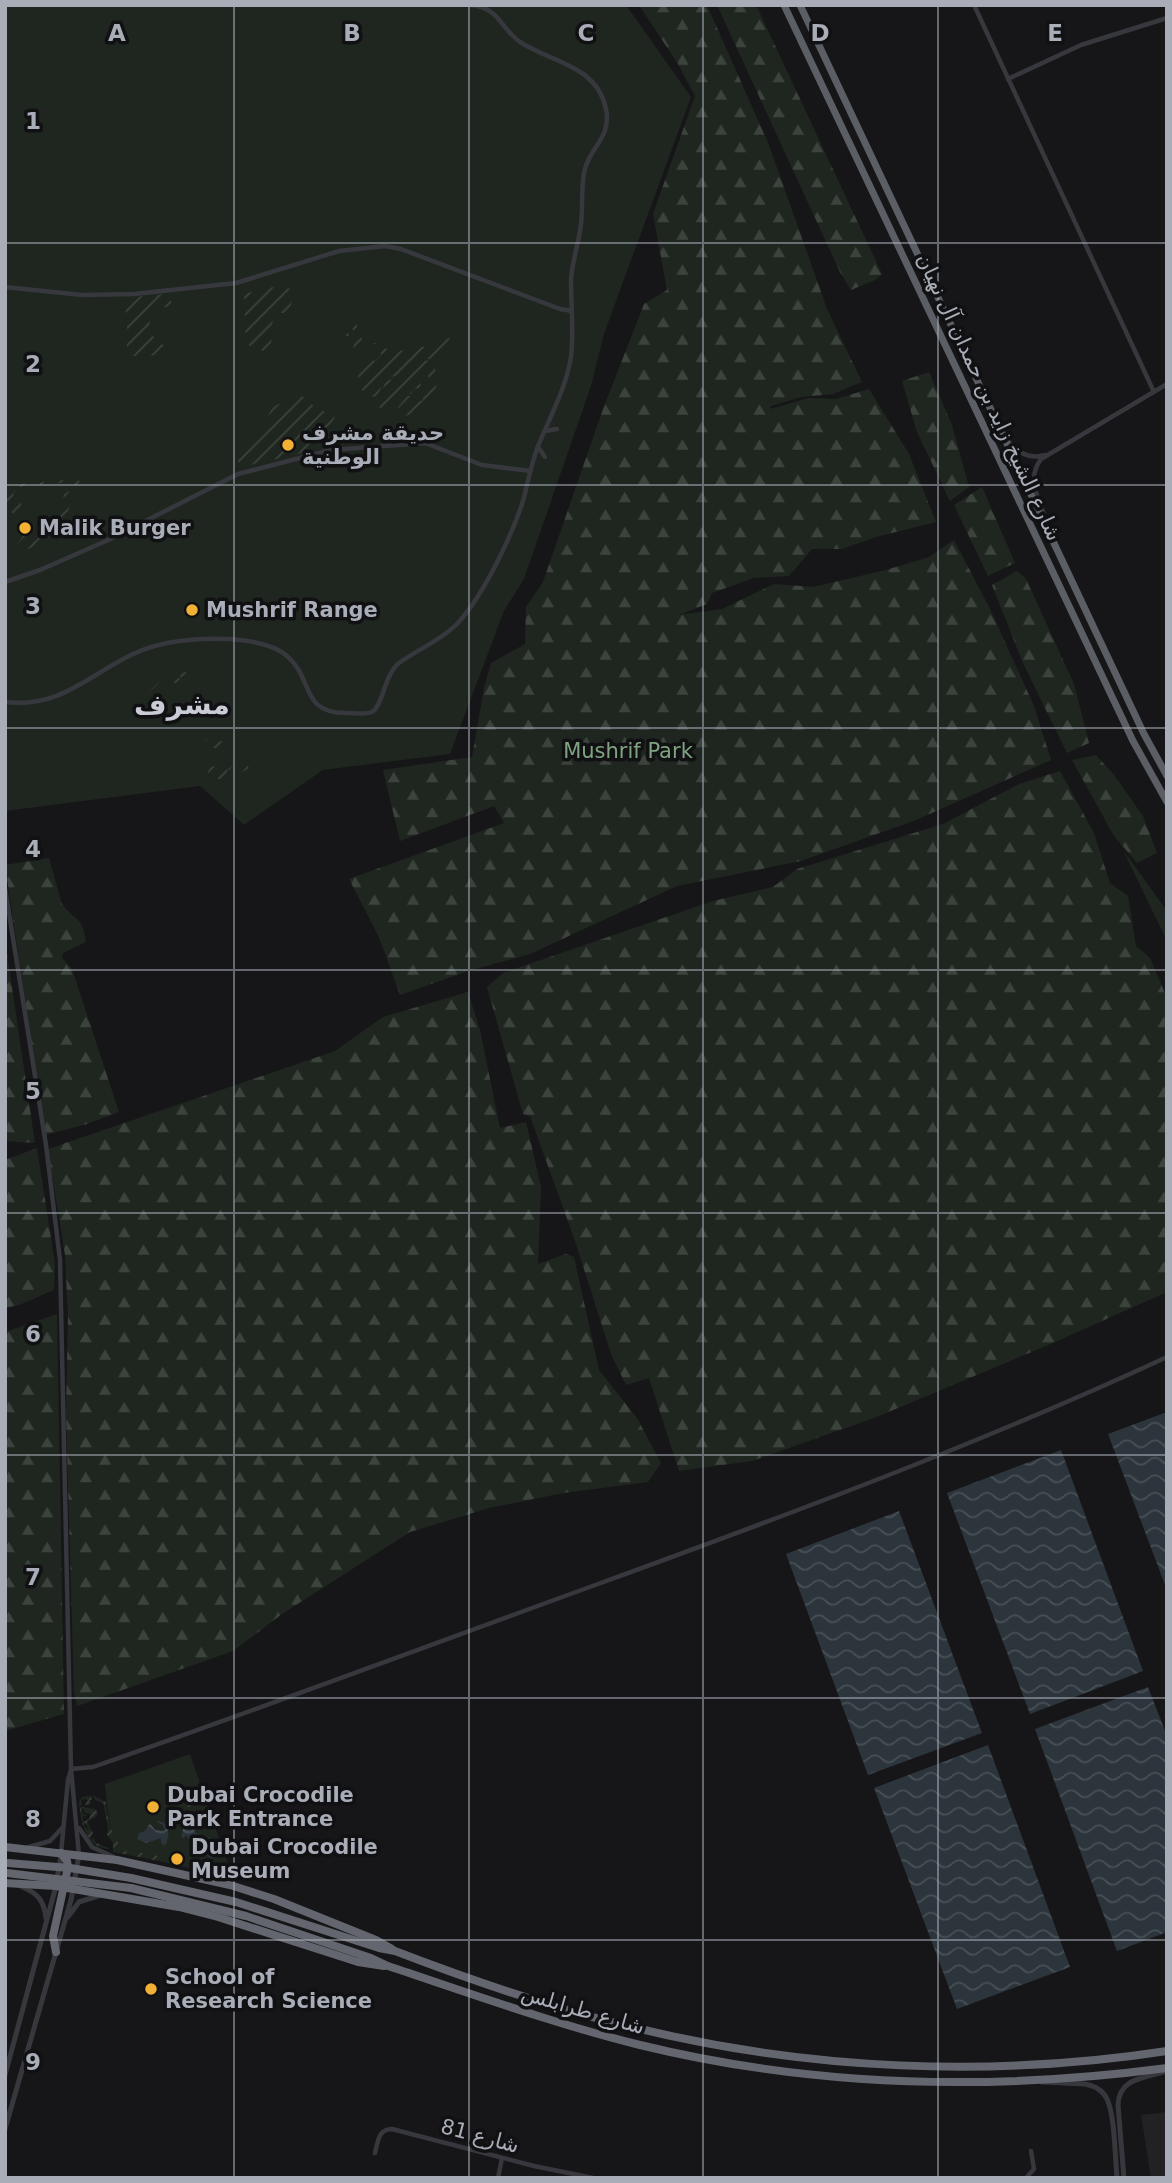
<svg xmlns="http://www.w3.org/2000/svg" width="1172" height="2183" font-family="'DejaVu Sans','Noto Sans Arabic',sans-serif">
<defs>
<pattern id="forest-firs" width="22" height="20" patternUnits="userSpaceOnUse" patternTransform="scale(1.75)"><rect width="22" height="20" fill="#1e261f"/><path d="M5 1l3.5 6h-7zM16 11l3.5 6h-7z" fill="#3c433d"/></pattern>
<pattern id="garden-furrows" width="10" height="10" patternUnits="userSpaceOnUse" patternTransform="scale(1.75)"><rect width="10" height="10" fill="#1e261f"/><path d="M-1 1l2-2M0 10L10 0M9 11l2-2" fill="none" stroke="#3c433d"/></pattern>
<pattern id="water-waves" width="16" height="10" patternUnits="userSpaceOnUse" patternTransform="scale(1.75)"><rect width="16" height="10" fill="#2c353c"/><path d="M0 5q4-4 8 0t8 0" fill="none" stroke="#485056"/></pattern>
</defs>
<rect width="100%" height="100%" fill="#161618"/>
<!-- built -->
<polygon fill="#222225" points="1167,2112 1167,2178 1151,2178 1141,2115"/>
<!-- forest -->
<g fill="url(#forest-firs)">
<polygon points="639,5 707,5 769,145 827,309 862,382 833,394 801,397 771,406 770,409 809,398 836,399 869,389 909,454 936,522 876,537 842,549 812,549 789,576 754,578 712,593 707,604 679,615 722,609 774,584 813,587 886,570 929,557 954,540 990,609 1034,706 1051,760 916,820 801,861 677,886 530,954 471,970 400,995 379,937 349,879 504,823 494,806 400,841 383,770 472,757 484,688 491,663 525,644 526,607 543,582 603,409 644,304 667,290 653,214 695,96 678,64"/>
<polygon points="717,5 756,5 882,274 875,280 851,290 840,272"/>
<polygon points="929,372 952,425 969,487 950,501 917,432 902,381"/>
<polygon points="982,487 1015,563 988,576 954,505"/>
<polygon points="1017,571 1026,579 1074,684 1089,743 1067,753 1023,663 992,585"/>
<polygon points="1096,755 1114,775 1143,816 1157,853 1137,863 1114,836 1072,760"/>
<polygon points="1060,771 1094,833 1110,883 1128,896 1136,946 1150,958 1167,998 1167,1292 1046,1346 874,1418 752,1461 679,1471 649,1378 626,1385 611,1354 575,1241 530,1116 523,1114 487,987 503,973 713,901 773,887 797,869 943,824 1019,784"/>
<path d="M49 858 62 904C75 922 82 914 86 942L63 953 62 958 72 969 119 1112 87 1124 45 1135 5 865Z"/>
<polygon points="5,940 35,1143 5,1141"/>
<polygon points="468,992 480,1030 500,1128 526,1122 541,1187 538,1264 566,1254 574,1257 599,1370 637,1418 661,1463 648,1482 563,1493 489,1508 410,1532 282,1614 233,1651 77,1706 74,1692 66,1413 68,1316 65,1255 48,1149 335,1051 383,1017"/>
<polygon points="37,1148 55,1264 54,1290 19,1305 5,1308 5,1160"/>
<polygon points="57,1314 64,1714 5,1731 5,1332"/>
</g>
<!-- park -->
<g fill="#1e261f">
<polygon points="5,5 626,5 691,97 604,334 591,386 524,579 504,611 450,754 323,770 244,825 200,786 5,811"/>
<polygon points="1123,850 1167,911 1167,941"/>
<path d="M190 1754 233 1879 127 1853C107 1838 108 1807 105 1784Z"/>
</g>
<!-- garden -->
<g fill="url(#garden-furrows)">
<polygon points="269,287 294,289 289,314 276,312 273,315 271,347 266,352 250,346 246,342 244,294"/>
<path d="M165 294 175 306 157 308C143 322 150 342 169 347V355L127 356V324L124 298Z"/>
<polygon points="355,320 363,342 360,356 352,355 356,333 349,326 345,329 353,339 351,341 341,330 349,323 354,324"/>
<path d="M444 335 450 339 437 360 423 358 400 375 386 378 376 399 373 396 369 398C356 386 356 373 363 358L366 357 375 361 381 355 379 349 373 343H380L389 351 394 352 433 345Z"/>
<path d="M423 360 436 362C434 372 437 380 436 390 435 410 415 416 399 416L398 407 407 396H411L415 401H422L425 394 422 389 430 379 427 375 422 376 420 388 414 389 411 394H407L405 390 399 391 397 396 399 399 388 412 380 409 378 400 386 381 401 377Z"/>
<polygon points="300,394 314,406 335,417 315,450 241,467 234,454 259,431 273,407"/>
<polygon points="77,479 82,483 76,486 72,482 18,487 13,494 15,498 21,501 22,509 18,515 5,510 5,486 7,485"/>
<path d="M86 484C84 494 75 496 70 505 67 512 67 520 62 526 54 538 29 556 16 546L26 532C61 540 59 520 64 494Z"/>
<path d="M188 672 193 676 175 683 166 681 160 689 148 694C157 681 167 674 183 679L176 673Z"/>
<path d="M238 733 235 743C225 753 213 751 205 740L209 738 223 742Z"/>
<polygon points="243,760 249,768 230,778 228,769"/>
<polygon points="210,766 227,769 229,779 218,779 207,776"/>
<polygon points="197,1794 200,1796 205,1795 208,1803 197,1806 192,1811 189,1807 181,1806 179,1799"/>
<path d="M94 1796 106 1802C107 1819 114 1847 131 1854L132 1851C143 1854 155 1854 165 1858L164 1862 113 1852V1843L107 1835C110 1826 104 1814 104 1804L95 1800Z"/>
<path d="M82 1797 91 1796 92 1799 89 1801 91 1803 89 1805H85L88 1800 84 1799 81 1800 82 1806 80 1805 83 1814 88 1816H83L84 1827 90 1830 84 1822 89 1819 91 1814 85 1813 82 1807 95 1809 98 1813 96 1817 87 1821 93 1833 90 1839 91 1840 94 1838 96 1843 109 1848 108 1849C85 1847 81 1822 79 1802Z"/>
<polygon points="195,1859 212,1866 220,1864 222,1868 228,1863 233,1879 188,1868 190,1860"/>
</g>
<!-- water -->
<g fill="url(#water-waves)">
<polygon points="1167,1412 1167,1590 1108,1434"/>
<polygon points="1061,1450 1143,1671 1030,1714 947,1493"/>
<polygon points="899,1511 982,1733 868,1775 786,1554"/>
<polygon points="1148,1687 1167,1736 1167,1932 1117,1951 1035,1729"/>
<polygon points="988,1745 1070,1967 957,2009 874,1788"/>
<path d="M178 1814 192 1815 195 1833 211 1838 215 1850V1857L211 1858C199 1852 195 1846 186 1835L184 1838 181 1837 184 1825 182 1823H173Z"/>
<path d="M155 1821 162 1822C171 1827 169 1838 165 1846L161 1843V1838L146 1843 137 1839 139 1833 145 1831 150 1823 155 1830 165 1831 163 1825Z"/>
</g>
<g fill="none" stroke-linecap="round" stroke-linejoin="round">
<!-- minor -->
<g stroke="#37383d" stroke-width="4.5">
<polyline points="974,5 1154,392"/>
<polyline points="1008,79 1081,45 1167,18"/>
<polyline points="5,287 82,295 134,294 236,283 339,251 385,246 401,249 560,309 572,311"/>
<polyline points="545,431 557,429"/>
<path d="M1007 440C1018 452 1028 460 1045 455"/>
<polyline points="538,447 545,457"/>
<path d="M1044 514C1037 495 1027 478 1041 459L1167 384"/>
<polyline points="5,582 40,570 106,541 238,474 331,450 425,443 482,465 531,471"/>
<path d="M5 702C61 708 87 676 133 654 161 641 197 638 227 639 246 640 272 643 287 656 314 679 300 713 346 713 354 713 365 715 372 712 383 706 384 675 399 663 418 649 440 641 457 624 483 596 511 538 523 501 528 483 531 464 538 446 550 417 566 388 571 357 574 332 571 306 571 280 572 261 579 243 581 224 583 207 581 190 584 173 588 148 612 139 606 109 597 65 552 63 520 42 499 27 501 9 471 5"/>
<polyline points="5,888 46,1145 60,1260 71,1769 79,1855"/>
<path d="M71 1769 93 1767C262 1708 430 1645 598 1584 790 1514 982 1443 1167 1357"/>
<polyline points="79,1828 92,1847 114,1857"/>
<polyline points="29,1847 50,1841 62,1828"/>
<polyline points="61,1853 68,1780 71,1770"/>
<path d="M375 2153C378 2142 378 2129 392 2129L534 2166 593 2178"/>
<polyline points="498,2178 502,2158"/>
<polyline points="1026,2178 1034,2169 1031,2151"/>
</g>
<!-- tertiary -->
<g stroke="#37383d" stroke-width="5">
<path d="M22 1887C38 1893 44 1901 46 1918"/>
<polyline points="68,1917 79,1902 98,1896"/>
<polyline points="5,2075 56,1886 61,1855"/>
<path d="M1042 2082 1085 2084C1095 2086 1103 2090 1107 2099 1115 2116 1115 2158 1117 2178"/>
<polyline points="5,2129 71,1900 79,1855"/>
<path d="M1124 2178 1118 2105C1119 2077 1146 2078 1167 2071"/>
</g>
<!-- trunk -->
<g stroke="#5b5e65" stroke-width="7">
<polyline points="784,5 1133,741 1167,802"/>
<polyline points="800,5 1144,734 1167,776"/>
</g>
<!-- motorway -->
<g stroke="#63666e" stroke-width="8">
<polyline points="5,1847 117,1860 230,1885 274,1899 376,1940 392,1949"/>
<path d="M131 1878 236 1902 379 1948 395 1951C473 1981 554 2009 636 2028 808 2070 992 2078 1167 2051"/>
<polyline points="5,1883 56,1886 179,1907 218,1917 358,1962 384,1966"/>
<path d="M131 1888 246 1916 371 1958 388 1966C472 1994 555 2024 640 2045 812 2087 992 2091 1167 2068"/>
<polyline points="56,1952 53,1936 68,1867 67,1861 61,1853"/>
</g>
<!-- motorway-bridge -->
<g stroke="#63666e" stroke-width="8">
<polyline points="8,1863 70,1868 131,1878"/>
<polyline points="7,1873 131,1888"/>
</g>
</g>
<!-- grid -->
<path fill="none" stroke="#a8adb8" stroke-width="2" stroke-opacity="0.55" d="M234 5V2178M469 5V2178M703 5V2178M938 5V2178M5 243H1167M5 485H1167M5 728H1167M5 970H1167M5 1213H1167M5 1455H1167M5 1698H1167M5 1940H1167"/>
<!-- markers -->
<g fill="#f2b134" stroke="#111113" stroke-width="2.5">
<circle cx="288" cy="445" r="7"/>
<circle cx="25" cy="528" r="7"/>
<circle cx="192" cy="610" r="7"/>
<circle cx="153" cy="1807" r="7"/>
<circle cx="177" cy="1859" r="7"/>
<circle cx="151" cy="1989" r="7"/>
</g>
<g text-anchor="middle" stroke-width="7" stroke-linejoin="round" paint-order="stroke">
<!-- street labels -->
<g font-size="21" fill="#a8adb8" stroke="#111113">
<text transform="translate(989 397) rotate(65)" y="7">شارع الشيخ زايد بن حمدان آل نهيان</text>
<text transform="translate(583 2010) rotate(16)" y="7">شارع طرابلس</text>
<text transform="translate(480 2136) rotate(15)" y="7">شارع 81</text>
</g>
<!-- poi labels -->
<g font-size="21" font-weight="bold" fill="#a8adb8" stroke="#111113" text-anchor="start">
<text x="302" y="440">حديقة مشرف<tspan x="302" dy="24">الوطنية</tspan></text>
<text x="39" y="535">Malik Burger</text>
<text x="206" y="617">Mushrif Range</text>
<text x="167" y="1802">Dubai Crocodile<tspan x="167" dy="24">Park Entrance</tspan></text>
<text x="191" y="1854">Dubai Crocodile<tspan x="191" dy="24">Museum</tspan></text>
<text x="165" y="1984">School of<tspan x="165" dy="24">Research Science</tspan></text>
</g>
<!-- park labels -->
<g font-size="21" fill="#7fa381" stroke="#111113">
<text x="628" y="758">Mushrif Park</text>
</g>
<!-- district labels -->
<g font-size="28" font-weight="bold" fill="#c9ccd4" stroke="#111113">
<text x="182" y="714">مشرف</text>
</g>
</g>
<g font-size="23" text-anchor="middle" font-weight="bold" fill="#a8adb8" stroke="#111113" stroke-width="7" stroke-linejoin="round" paint-order="stroke">
<text x="117" y="41">A</text>
<text x="352" y="41">B</text>
<text x="586" y="41">C</text>
<text x="820" y="41">D</text>
<text x="1055" y="41">E</text>
<text x="33" y="129">1</text>
<text x="33" y="372">2</text>
<text x="33" y="614">3</text>
<text x="33" y="857">4</text>
<text x="33" y="1099">5</text>
<text x="33" y="1342">6</text>
<text x="33" y="1585">7</text>
<text x="33" y="1827">8</text>
<text x="33" y="2070">9</text>
</g>
<!-- border -->
<rect width="1172" height="2183" fill="none" stroke="#a8adb8" stroke-width="14"/>
</svg>
